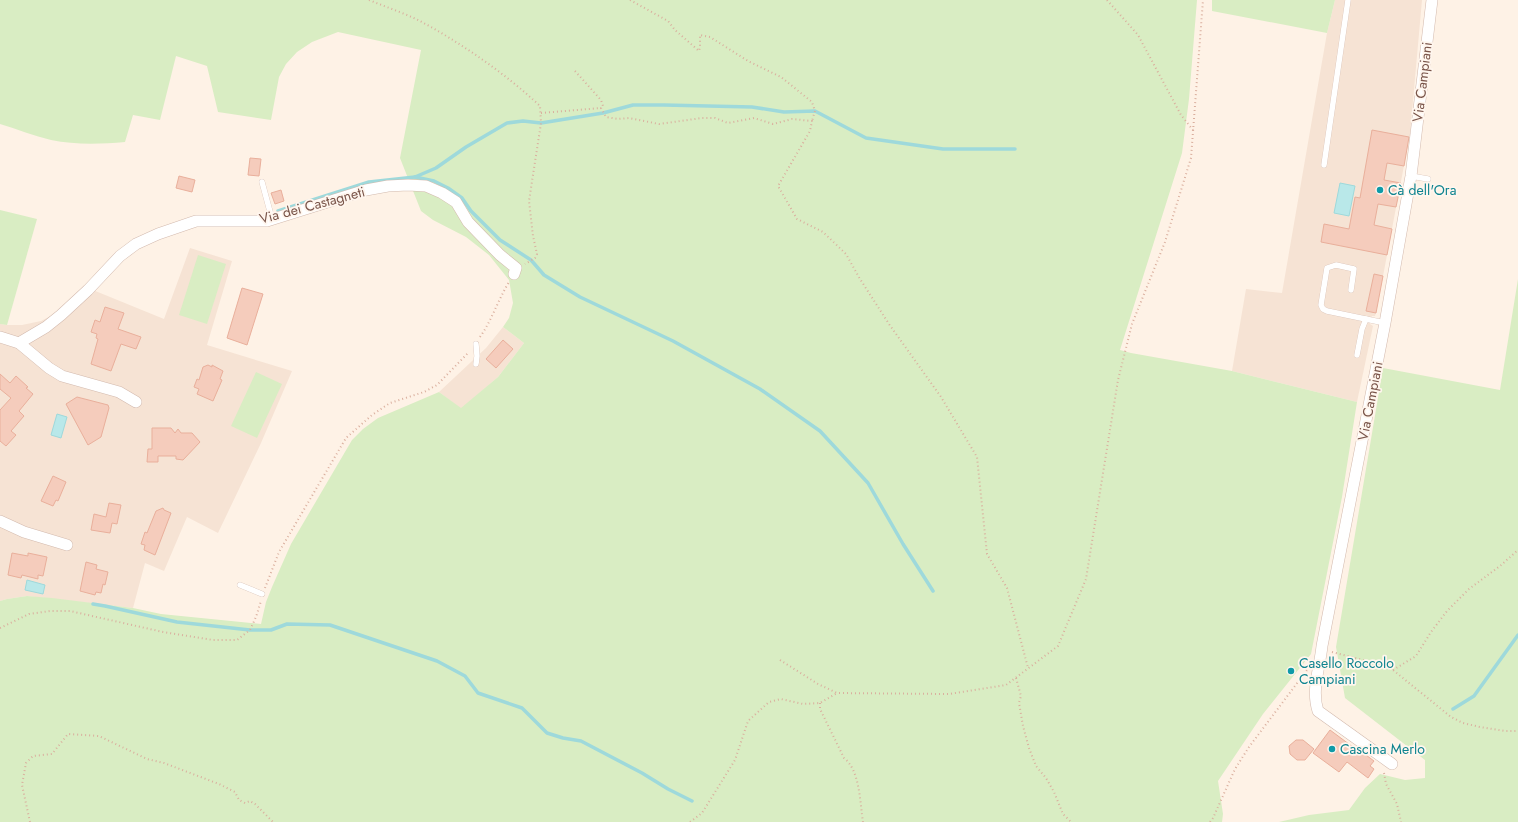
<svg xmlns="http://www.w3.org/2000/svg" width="1518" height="822" font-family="Jost,sans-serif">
<rect width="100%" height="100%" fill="#fef2e6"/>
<!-- residential -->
<g fill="#f6e3d4">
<polygon points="1335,0 1422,0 1410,134 1376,313 1375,316 1372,316 1370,324 1373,326 1357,402 1232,371 1246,289 1282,293 1327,33"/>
<polygon points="190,248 232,261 207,345 292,371 261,443 218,533 187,517 164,571 145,563 133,608 27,596 7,599 0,601 0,324 7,325 22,325 41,321 68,307 88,288 164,319"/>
<polygon points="503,327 524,343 498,377 461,409 439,392 486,348"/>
</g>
<!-- green -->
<g fill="#d9edc3">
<path d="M0 0H1197L1189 99 1182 153 1120 350 1131 353 1232 371 1357 402 1342 497 1311 654 1263 714 1218 781 1223 814 1222 822H0V601L7 599 27 596 52 598 133 608 161 614 261 624 266 602 272 587 291 544 352 440 363 429 378 418 439 392 461 408 498 377 524 343 503 327 509 318 513 303 509 280 489 255 466 237 433 220 421 211 400 158 421 50 338 32 312 42 297 52 286 64 279 77 271 120 218 112 207 66 176 56 160 120 133 115 125 142C101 144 75 145 51 140 34 136 17 129 0 124Z"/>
<polygon points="1212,0 1335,0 1327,33 1212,11"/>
<polygon points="0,210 37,219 7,325 0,324"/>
<polygon points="198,255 226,264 207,324 179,315"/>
<polygon points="1518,279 1518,822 1279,822 1309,815 1349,810 1365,788 1380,774 1405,780 1425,778 1425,760 1345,698 1336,647 1383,368 1500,390"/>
<polygon points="256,372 282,384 257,438 231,426"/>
</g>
<!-- water -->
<g fill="#b9e8e9" stroke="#9ed9db">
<polygon points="1340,183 1355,186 1349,216 1334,213"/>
<polygon points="57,414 67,417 61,438 51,435"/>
<polygon points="27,580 45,585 43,594 25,590"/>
</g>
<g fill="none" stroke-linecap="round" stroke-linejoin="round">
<!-- stream -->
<g stroke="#9ed9db" stroke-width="3.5">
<polyline points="415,177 434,181 448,188 462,198 471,211 500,240 531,260 544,275 580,297 673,341 760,389 820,431 868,483 903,544 933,591"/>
<polyline points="278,211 369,182 415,177 436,168 466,147 507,123 523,121 541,123 603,113 633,105 664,105 752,107 784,112 815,111 866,138 943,149 1015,149"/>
<polyline points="93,604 105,606 177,622 250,630 271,630 287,624 330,625 437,661 465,676 478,693 522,708 547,733 563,738 581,741 642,773 668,789 692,801"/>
<polyline points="1453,709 1474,696 1518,635"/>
</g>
</g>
<!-- building -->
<g fill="#f5ccbc" stroke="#e9af9b">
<polygon points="1372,130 1409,137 1404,166 1387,163 1384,180 1401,183 1396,207 1378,204 1374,225 1392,229 1387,255 1321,242 1324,224 1349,229 1355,197 1360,198"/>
<polygon points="250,158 261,159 259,176 248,175"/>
<polygon points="179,176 195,180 192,192 176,188"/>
<polygon points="281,190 284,201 275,204 271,193"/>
<polygon points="1374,274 1383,276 1376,313 1366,311"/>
<polygon points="242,288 263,294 247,345 227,338"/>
<polygon points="105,307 124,313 118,329 141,337 136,349 121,344 111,371 91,364 98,339 96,338 97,334 91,332 95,320 100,322"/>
<polygon points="503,340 513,349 496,368 486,359"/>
<polygon points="208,365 212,367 212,365 223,371 220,379 222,380 213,401 197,394 199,389 194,387 197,379 199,380 203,367"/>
<polygon points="0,374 10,383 16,376 28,387 26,388 33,394 19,411 24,416 11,431 16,435 6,446 0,441 0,410 11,398 0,389"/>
<polygon points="77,397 108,405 109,408 101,437 88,445 66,404"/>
<polygon points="152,428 171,428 175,433 178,429 181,433 192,433 200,442 183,460 176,459 176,456 158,456 158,462 147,462 148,449 152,449"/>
<polygon points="53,476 66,482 58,501 56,500 53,506 41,501"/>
<polygon points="109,503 121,505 117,524 112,523 110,533 91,530 94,514 106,517"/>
<polygon points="163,508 164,510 171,513 155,555 144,550 145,545 141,544 145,532 147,533 156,511"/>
<polygon points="12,553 28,556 28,553 47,557 43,576 38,575 38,579 22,575 21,578 8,575"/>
<polygon points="86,562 97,565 96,569 108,572 105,585 103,584 101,593 96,592 95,595 80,591"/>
<polygon points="1330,730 1357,750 1358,749 1374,761 1370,766 1374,769 1368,778 1347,762 1339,772 1313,753"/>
<polygon points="1296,740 1303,740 1314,749 1305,760 1297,760 1290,754 1289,746"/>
</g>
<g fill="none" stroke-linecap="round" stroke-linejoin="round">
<!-- service casing -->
<g stroke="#d3baae" stroke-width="6">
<g id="service">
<polyline points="1324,165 1348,0"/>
<polyline points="1411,176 1428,179"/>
<polyline points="262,182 272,219"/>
<polyline points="1351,290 1354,269 1336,265 1327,268 1321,305 1323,309 1327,311 1385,323"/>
<polyline points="476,344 477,356 476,364"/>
<polyline points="1357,355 1362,329 1366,319"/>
<polyline points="240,585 262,594"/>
</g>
</g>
<!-- minor casing -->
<g stroke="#d3baae" stroke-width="12">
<g id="minor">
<polyline points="0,337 19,343 49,368 62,376 119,392 136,402"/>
<polyline points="19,343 46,327 61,315 88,290 120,256 136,244 158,234 196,221 267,221 366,190 388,186 408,185 426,186 442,193 456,202 468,222 500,255 516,268 514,274"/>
<polyline points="0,521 24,532 67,545"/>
<path d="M1392 764 1318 711C1311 690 1320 667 1322 646L1385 323 1411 176 1432 0"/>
</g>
</g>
<!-- path -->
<g stroke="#daaf9e" stroke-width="2" stroke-dasharray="1 3" stroke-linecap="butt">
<path d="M369 0C386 7 404 13 420 21 461 43 506 74 540 106L541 123 529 201 533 236 537 254 535 258 525 264"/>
<polyline points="630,0 668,21 675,30 699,51 700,47 700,35 710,37 748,61 781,77 812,102 815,111 812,121"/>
<polyline points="1107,0 1138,35 1181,115 1193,130"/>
<polyline points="575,71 601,100 603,106 601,108 606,117 618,119 629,118 659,124 702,118 715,118 728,123 754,118 773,124 792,119 812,121 810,131 778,186 797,219 823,232 846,254 860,279 889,324 941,397 977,457 987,554 1007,588 1028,668"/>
<polyline points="541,113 601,108"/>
<path d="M480 337C492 320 498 300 509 282"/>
<polyline points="265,588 279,552 346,438 372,415 390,403 424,392 437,385 468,353"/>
<polyline points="0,628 29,614 50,611 70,611 163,632 213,640 237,640 250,630 256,617 261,601"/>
<polyline points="1332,652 1382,665 1393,670 1451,717 1463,723 1480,727 1505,731 1518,731"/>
<polyline points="780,660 818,684 837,693 949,694 1006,685 1058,646 1086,579 1118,380 1132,324 1165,242 1191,158 1203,0"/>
<polyline points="1393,670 1416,656 1431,632 1447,611 1469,589 1500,566 1518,550"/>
<polyline points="1016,678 1021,696 1019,703 1023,726 1029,748 1036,766 1046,778 1054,792 1063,814 1071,822"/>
<path d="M820 703V709L844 758C860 770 860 803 863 822"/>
<polyline points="1384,773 1386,784 1397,804 1401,822"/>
<polyline points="30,822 22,785 26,763 33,756 52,754 68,734 99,736 147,759 164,763 219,784 235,792 239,800 245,803 250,801 255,804 273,822"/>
<polyline points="690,822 702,813 735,760 748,721 769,702 781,699 803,704 820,703 837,693"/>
<polyline points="1210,822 1213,818 1235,769 1249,747 1307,670"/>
</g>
<!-- service -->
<use href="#service" stroke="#fff" stroke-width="5.5"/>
<!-- minor -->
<use href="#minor" stroke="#fff" stroke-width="11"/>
</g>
<!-- markers -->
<g fill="#0f9aa8" stroke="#fff6ee" stroke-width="1.5">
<circle cx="1380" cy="190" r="4"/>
<circle cx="1291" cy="671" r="4"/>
<circle cx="1332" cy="749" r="4"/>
</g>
<g text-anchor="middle" stroke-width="3.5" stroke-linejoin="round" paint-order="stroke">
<!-- street labels -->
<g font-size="14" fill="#795449" stroke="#fff6ee">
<text transform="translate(1422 82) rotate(-83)" y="5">Via Campiani</text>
<text transform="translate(312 205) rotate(-15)" y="5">Via dei Castagneti</text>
<text transform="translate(1370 401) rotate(-79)" y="5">Via Campiani</text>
</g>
<!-- culture labels -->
<g font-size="14" fill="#0d838f" stroke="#fff6ee" text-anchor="start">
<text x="1388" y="195">Cà dell'Ora</text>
<text x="1299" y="668">Casello Roccolo<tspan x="1299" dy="16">Campiani</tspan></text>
<text x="1340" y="754">Cascina Merlo</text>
</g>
</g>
</svg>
